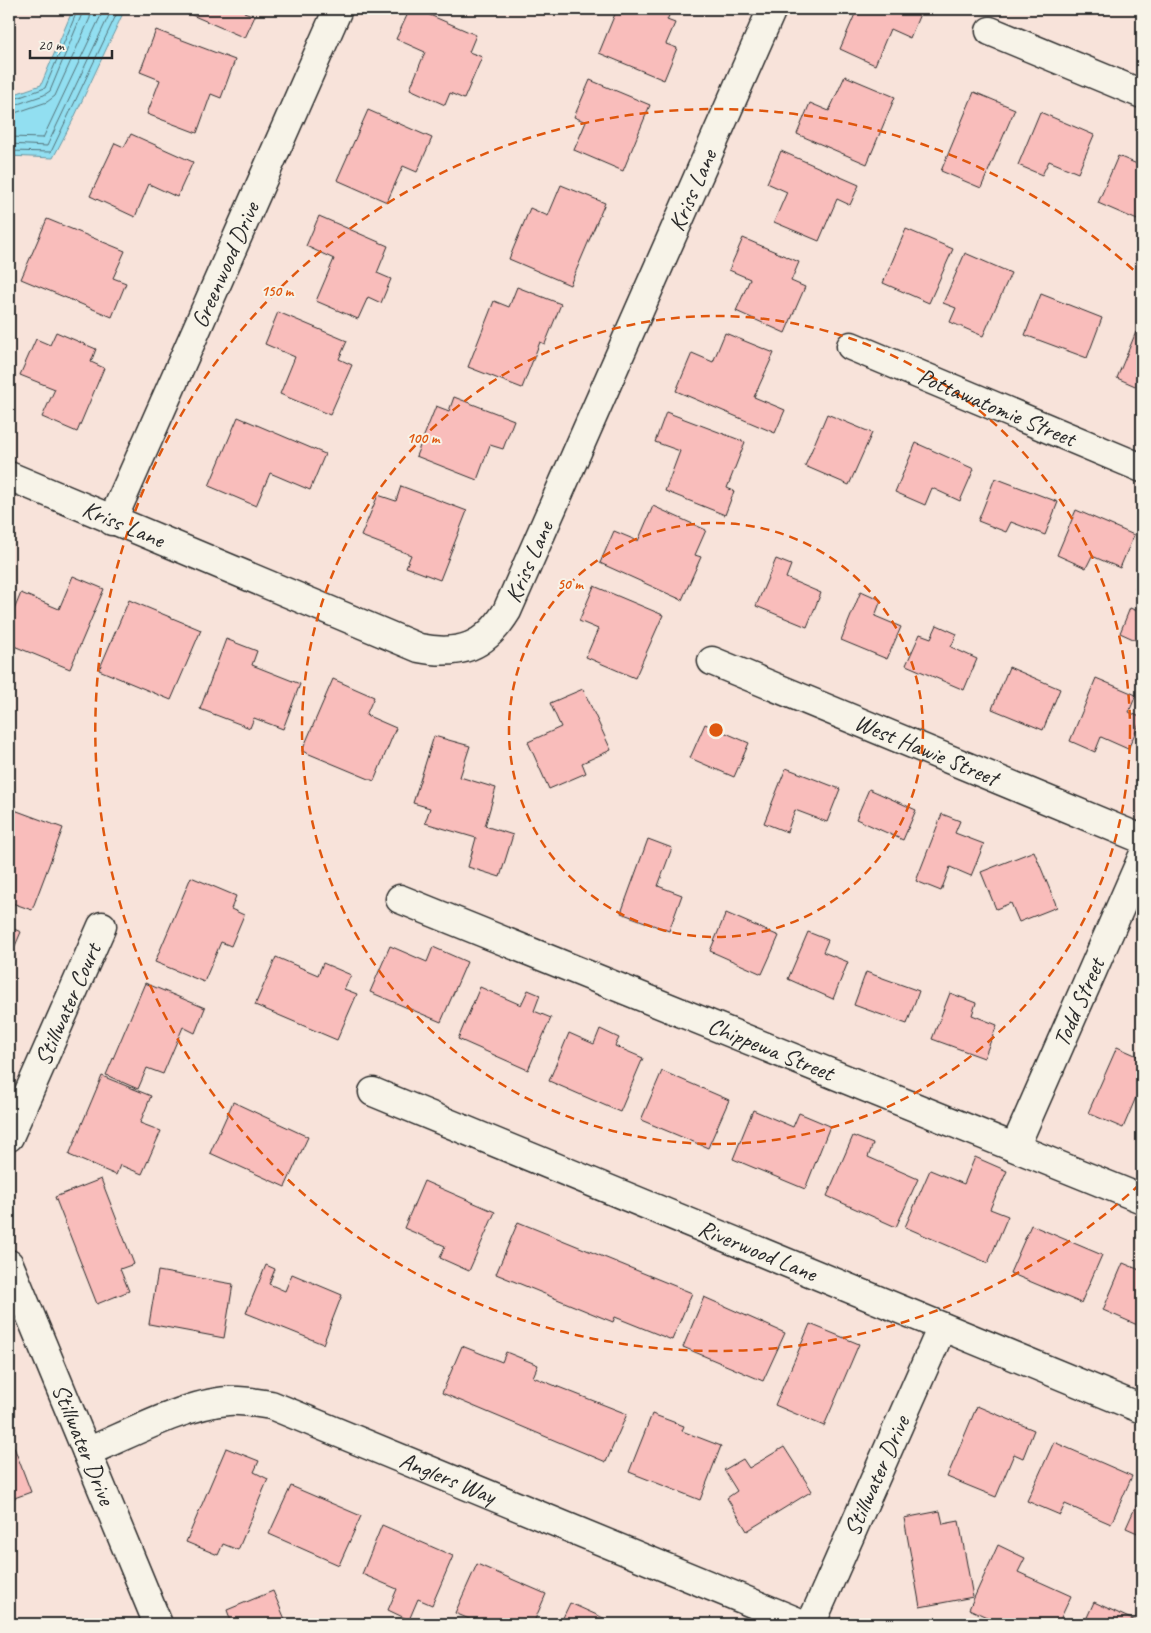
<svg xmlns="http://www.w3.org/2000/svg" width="1151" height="1633" font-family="Caveat,sans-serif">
<rect width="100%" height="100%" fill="#f8e3da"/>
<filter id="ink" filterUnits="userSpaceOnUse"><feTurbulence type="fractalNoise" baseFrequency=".02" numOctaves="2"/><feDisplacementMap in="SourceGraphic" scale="10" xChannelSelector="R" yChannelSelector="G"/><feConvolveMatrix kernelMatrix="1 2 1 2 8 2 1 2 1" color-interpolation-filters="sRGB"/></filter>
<g filter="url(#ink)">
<!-- water -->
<polygon fill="#92dff1" stroke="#6997a2" points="73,9 125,9 73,120 53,158 9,156 9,96 41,85"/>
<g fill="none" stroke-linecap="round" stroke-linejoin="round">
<!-- shore -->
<g stroke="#54737a" stroke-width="1">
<polyline points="9,101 45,88 78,9"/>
<polyline points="9,107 44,95 50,91 84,9"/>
<polyline points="9,115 47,102 55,96 90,18 91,9"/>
<polyline points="9,137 43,138 104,9"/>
<polyline points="9,144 47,146 112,9"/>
<polyline points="9,151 51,152 119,9"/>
</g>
</g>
<!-- building -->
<g fill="#f9bdbb" stroke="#2b2b2b">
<polygon points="178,9 245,9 244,12 255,16 245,38"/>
<polygon points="410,9 416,9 476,35 469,52 482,57 464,99 450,93 445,105 410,89 425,52 396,39"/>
<polygon points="617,9 672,9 667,20 675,23 666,44 677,48 664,80 599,53"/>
<polygon points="845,9 922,9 910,38 890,29 875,65 840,49 855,14"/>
<polygon points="156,30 235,60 221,98 211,94 197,133 147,114 160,80 140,72"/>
<polygon points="845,76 895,97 867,164 797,134 810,103 829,111"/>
<polygon points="590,80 650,105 623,171 574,150 586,122 574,117"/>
<polygon points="974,92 1015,109 981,188 941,171"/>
<polygon points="368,110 432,138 417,172 403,166 387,202 337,180"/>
<polygon points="1040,112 1094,135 1078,173 1049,161 1042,175 1018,165"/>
<polygon points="131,134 193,162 177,197 149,184 135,217 90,196 115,143 124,147"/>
<polygon points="781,151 859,185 850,205 837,199 819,241 774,222 787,192 767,183"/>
<polygon points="1118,156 1142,166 1142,222 1098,203"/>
<polygon points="561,185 605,203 570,285 509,259 530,208 548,216"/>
<polygon points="319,216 388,246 377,273 391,279 381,303 368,297 358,319 316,301 334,259 306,246"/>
<polygon points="47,219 125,251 113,278 126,283 112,317 21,279"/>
<polygon points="906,229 953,249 929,303 883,283"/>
<polygon points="743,238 799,262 791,281 805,287 785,333 736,311 750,279 729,270"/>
<polygon points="965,253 1011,273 983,336 950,322 956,308 943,303"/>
<polygon points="517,287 561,304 545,344 540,342 522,388 468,367 494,301 509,307"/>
<polygon points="1041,294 1102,318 1087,358 1025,335"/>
<polygon points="278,312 347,341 339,359 352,365 330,415 280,394 295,357 265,344"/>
<polygon points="56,332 96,349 91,362 104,368 77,432 42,417 55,389 20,375 36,339 50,345"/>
<polygon points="1136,332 1142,335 1142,389 1117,378"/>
<polygon points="725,333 774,353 754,397 785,410 775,433 676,391 692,353 713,362"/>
<polygon points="454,397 514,420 503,449 490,445 477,480 416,456 436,406 449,411"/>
<polygon points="666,412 745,442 727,488 734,491 725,515 665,491 680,451 655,442"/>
<polygon points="827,414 872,433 849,485 805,466"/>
<polygon points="238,417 325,454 310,490 270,473 256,506 209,486"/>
<polygon points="916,443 974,469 960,501 932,488 925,505 895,492"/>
<polygon points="995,478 1058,502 1045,535 1011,522 1006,532 978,521"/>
<polygon points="401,486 467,511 440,580 406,567 411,555 361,536 378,495 396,501"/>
<polygon points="653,506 706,530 695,555 701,557 682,600 600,563 614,531 638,541"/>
<polygon points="1076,510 1134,535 1120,568 1092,556 1086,568 1057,555"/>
<polygon points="776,559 791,565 786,578 821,593 807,627 756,606"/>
<polygon points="1142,571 1142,591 1135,588"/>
<polygon points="73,576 104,589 70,669 9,644 9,622 21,593 59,609"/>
<polygon points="594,586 663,615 635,678 586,657 598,629 579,621"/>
<polygon points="861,591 881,600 875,616 901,627 887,659 841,640"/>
<polygon points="129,600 201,630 171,700 99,670"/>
<polygon points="1130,608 1142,613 1142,643 1120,633"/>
<polygon points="937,625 957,634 951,647 977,659 964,690 906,665 920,634 931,638"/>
<polygon points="226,639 257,651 252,665 300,684 283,729 254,718 250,728 200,709"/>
<polygon points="1009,667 1060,689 1043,730 992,709"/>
<polygon points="1096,678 1136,695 1129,712 1142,718 1128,749 1101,737 1095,752 1070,741"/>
<polygon points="333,679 374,697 366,715 396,728 374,781 302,751"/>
<polygon points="583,689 611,750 582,763 586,773 549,789 528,742 561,727 550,703"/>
<polygon points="705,724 749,743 734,777 690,758"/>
<polygon points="434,736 470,746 460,777 496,788 485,826 513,835 500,877 468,867 476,838 425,823 430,808 413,803"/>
<polygon points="786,768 840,789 827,822 795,810 787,832 764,823"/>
<polygon points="869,789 916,810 903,840 856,819"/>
<polygon points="9,808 63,828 32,910 9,902"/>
<polygon points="942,814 960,821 955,833 984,844 971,876 950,867 941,891 916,881"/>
<polygon points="648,839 672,848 658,886 682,895 669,931 621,913"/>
<polygon points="1034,851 1057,907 1019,922 1011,903 996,909 981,872"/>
<polygon points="191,877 236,896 231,909 244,915 231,946 221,942 204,982 155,962"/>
<polygon points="726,913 779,936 762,974 710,951"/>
<polygon points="9,927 21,932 9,960"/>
<polygon points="808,932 828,940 823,952 848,962 833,999 788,979"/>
<polygon points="390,946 427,962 433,947 467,962 441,1022 370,992"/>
<polygon points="276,957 318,975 323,963 351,975 344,989 357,994 337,1040 255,1005"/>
<polygon points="866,972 919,991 907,1024 854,1005"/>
<polygon points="145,983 205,1008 195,1033 183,1027 163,1074 147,1068 138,1089 106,1075"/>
<polygon points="480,987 521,1005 528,990 540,995 534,1011 551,1018 528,1070 458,1039"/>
<polygon points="950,993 976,1003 972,1015 997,1025 984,1058 932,1039"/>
<polygon points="600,1029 619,1038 615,1046 643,1058 620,1112 549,1081 569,1033 594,1044"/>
<polygon points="1117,1047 1142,1058 1142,1083 1123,1128 1088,1113"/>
<polygon points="662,1071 729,1100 708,1148 641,1120"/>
<polygon points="102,1076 151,1096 140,1123 161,1131 142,1174 120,1165 116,1175 69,1155"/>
<polygon points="233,1102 308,1137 285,1187 210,1153"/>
<polygon points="753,1110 793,1127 799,1113 830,1126 805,1189 733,1159"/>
<polygon points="853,1136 873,1144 868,1157 918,1179 896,1227 827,1196"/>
<polygon points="975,1157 1007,1171 990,1209 1008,1216 988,1263 905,1227 930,1170 964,1184"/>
<polygon points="101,1179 134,1264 120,1269 129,1291 97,1304 55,1197"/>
<polygon points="424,1181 495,1212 469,1271 440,1258 445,1246 404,1228"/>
<polygon points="518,1222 692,1293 672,1340 615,1317 613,1322 496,1274"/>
<polygon points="1031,1225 1102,1255 1081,1303 1010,1273"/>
<polygon points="1123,1263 1142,1271 1142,1327 1103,1310"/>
<polygon points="266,1265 275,1269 269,1284 285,1291 292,1274 342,1295 323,1344 246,1313"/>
<polygon points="158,1271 233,1284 224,1338 149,1324"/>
<polygon points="704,1297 785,1333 763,1381 683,1347"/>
<polygon points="810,1324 859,1344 824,1426 775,1405"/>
<polygon points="462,1346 502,1362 506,1352 538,1365 533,1377 627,1414 606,1462 442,1393"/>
<polygon points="977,1406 1034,1430 1023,1458 1014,1454 996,1497 947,1477"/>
<polygon points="652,1414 684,1426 682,1431 721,1446 700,1500 629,1472"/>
<polygon points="9,1434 31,1492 9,1500"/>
<polygon points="1054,1442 1132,1476 1111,1524 1065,1504 1060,1515 1027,1501"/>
<polygon points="784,1447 812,1491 747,1531 727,1498 737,1491 724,1470 743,1459 749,1468"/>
<polygon points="226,1448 259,1461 254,1472 268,1479 238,1550 223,1544 218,1555 186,1542"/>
<polygon points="291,1486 361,1516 339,1565 269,1534"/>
<polygon points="1142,1492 1142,1535 1126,1528"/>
<polygon points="940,1511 943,1524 959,1521 973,1597 920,1607 904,1518"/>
<polygon points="382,1525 453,1556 432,1605 418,1599 409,1620 388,1610 397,1589 362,1574"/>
<polygon points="998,1545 1025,1558 1018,1572 1071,1596 1058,1624 1002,1624 969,1609"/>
<polygon points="477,1564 546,1594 533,1624 481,1624 455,1613"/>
<polygon points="273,1591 287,1624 232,1624 227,1610"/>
<polygon points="1094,1602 1142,1624 1084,1624"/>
<polygon points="570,1603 617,1624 560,1624"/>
</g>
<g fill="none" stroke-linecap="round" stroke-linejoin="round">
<!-- minor casing -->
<g stroke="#2b2b2b" stroke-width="31">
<g id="minor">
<polyline points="990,31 1142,94"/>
<path id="s1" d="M851 346 1142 468"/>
<path id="s2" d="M9 476 419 648C460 656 485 647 507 611L772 9"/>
<path id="s3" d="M112 521 338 9"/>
<path id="s4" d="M712 661 1142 839"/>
<path id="s5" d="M400 899 1142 1199"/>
<path id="s6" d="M373 1092 1142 1409"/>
<path id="s7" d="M9 1137 102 926"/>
<path id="s8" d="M1015 1147 1142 858"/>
<path id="s9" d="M9 1264 158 1624"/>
<path id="s10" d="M87 1452C128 1435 185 1404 228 1401 243 1400 257 1403 271 1405L803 1624"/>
<path id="s11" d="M811 1624 942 1327"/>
</g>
</g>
<!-- minor -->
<use href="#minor" stroke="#f7f3e8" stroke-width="28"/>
</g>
</g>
<!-- distance rings -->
<g fill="none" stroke="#df570e" stroke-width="2.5" stroke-dasharray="9 6">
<circle cx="716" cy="730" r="207"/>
<circle cx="716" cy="730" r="414"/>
<path d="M1140 1184A621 621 0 1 1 1140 276"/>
</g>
<g text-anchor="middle" stroke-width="4" stroke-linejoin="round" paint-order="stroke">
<!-- street labels -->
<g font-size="24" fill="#2b2b2b" stroke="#f7f3e8">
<text dy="8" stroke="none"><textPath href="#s2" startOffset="1008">Kriss Lane</textPath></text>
<text dy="8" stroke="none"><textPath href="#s3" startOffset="280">Greenwood Drive</textPath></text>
<text dy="8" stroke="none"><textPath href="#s1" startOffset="158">Pottawatomie Street</textPath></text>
<text dy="8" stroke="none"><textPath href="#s2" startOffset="124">Kriss Lane</textPath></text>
<text dy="8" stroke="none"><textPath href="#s2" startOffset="602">Kriss Lane</textPath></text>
<text dy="8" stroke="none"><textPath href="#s4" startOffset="232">West Hawie Street</textPath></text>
<text dy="8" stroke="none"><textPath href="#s8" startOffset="158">Todd Street</textPath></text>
<text dy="8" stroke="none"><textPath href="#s7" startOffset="145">Stillwater Court</textPath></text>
<text dy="8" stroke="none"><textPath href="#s5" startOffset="400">Chippewa Street</textPath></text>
<text dy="8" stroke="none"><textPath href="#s6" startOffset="416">Riverwood Lane</textPath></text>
<text dy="8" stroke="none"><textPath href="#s9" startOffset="195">Stillwater Drive</textPath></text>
<text dy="8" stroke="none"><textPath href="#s11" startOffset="162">Stillwater Drive</textPath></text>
<text dy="8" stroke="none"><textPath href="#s10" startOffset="385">Anglers Way</textPath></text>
</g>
</g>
<circle cx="716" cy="730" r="8" fill="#df570e" stroke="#f7f3e8" stroke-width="2.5"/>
<g font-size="15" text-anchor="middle" font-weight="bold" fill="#df570e" stroke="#f7f3e8" stroke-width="4" stroke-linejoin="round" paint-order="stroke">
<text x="277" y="296">150 m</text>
<text x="423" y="443">100 m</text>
<text x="570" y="589">50 m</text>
</g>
<!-- margin -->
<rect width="1151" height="1633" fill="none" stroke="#f7f3e8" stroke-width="30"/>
<rect x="15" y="15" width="1121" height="1603" fill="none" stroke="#2b2b2b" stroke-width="2" filter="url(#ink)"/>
<!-- scale -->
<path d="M30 50v8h82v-8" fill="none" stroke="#2b2b2b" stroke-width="2.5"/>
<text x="38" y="50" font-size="15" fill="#2b2b2b" stroke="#f7f3e8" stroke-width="4" paint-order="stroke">20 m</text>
</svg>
